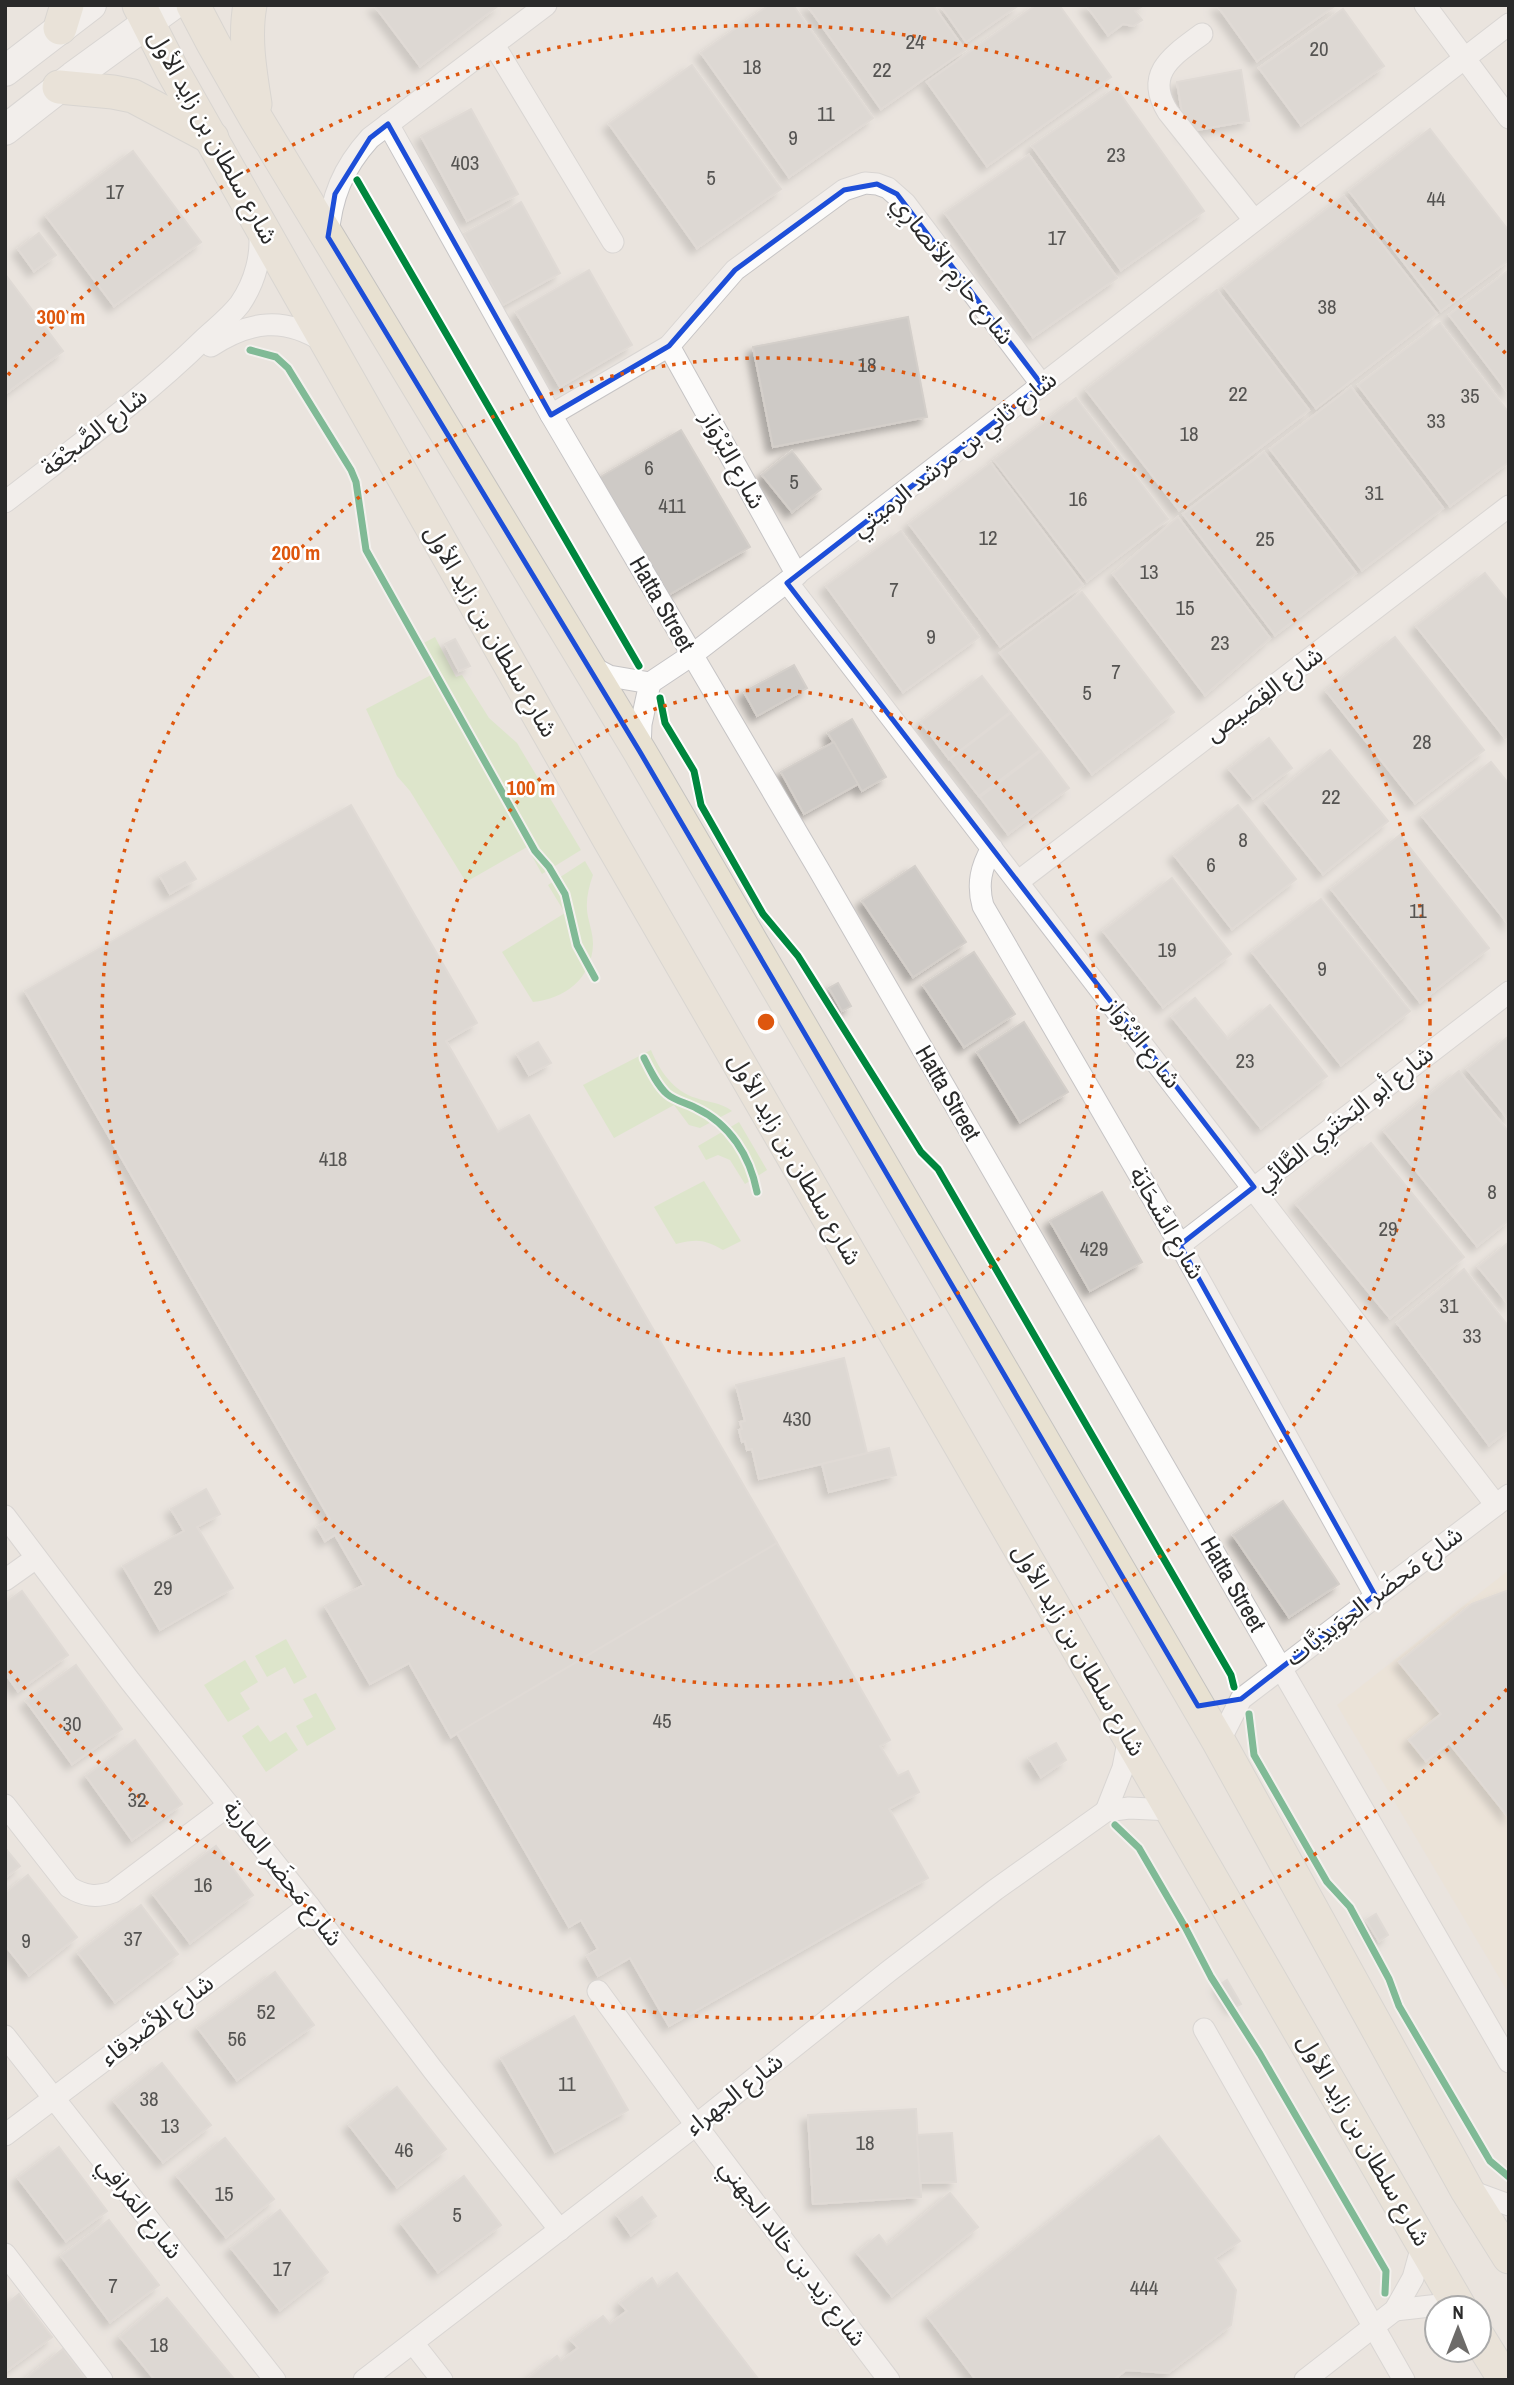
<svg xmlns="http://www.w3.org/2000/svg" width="1514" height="2385" font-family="'Archivo Narrow','Noto Sans Arabic',sans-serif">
<defs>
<filter id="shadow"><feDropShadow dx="-6" dy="6" stdDeviation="3.5" flood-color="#0004"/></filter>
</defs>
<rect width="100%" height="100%" fill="#eae4de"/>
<!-- education -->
<polygon fill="#eee2d1" points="1509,1570 1509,1994 1337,1705"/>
<!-- green -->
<g fill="#cee7b3">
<polygon points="435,637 456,677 462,675 489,718 517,743 581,850 542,874 527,847 466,882 410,791 397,776 366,709 433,674 418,646"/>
<path d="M585 861 593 875C588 889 585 903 588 917 590 926 593 935 593 944 592 979 564 999 533 1002L502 952 565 913 548 885Z"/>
<path d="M651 1050C659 1070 674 1092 696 1098 710 1103 720 1102 732 1111L700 1128 689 1125 674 1105 614 1138 583 1085Z"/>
<polygon points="739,1122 767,1170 745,1184 730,1160 718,1155 706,1160 698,1146"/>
<path d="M704 1181 741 1241 723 1250C704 1239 697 1239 676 1244L654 1207Z"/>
<polygon points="286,1639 307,1677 294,1684 285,1667 267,1677 255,1656"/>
<polygon points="245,1660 258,1682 240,1693 250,1709 228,1722 204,1685"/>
<polygon points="316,1693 336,1729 307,1746 296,1726 313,1717 303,1699"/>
<polygon points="258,1725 270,1742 286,1732 298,1750 266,1772 242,1736"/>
</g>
<!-- building -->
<g fill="#cecac6" stroke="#d4cfca" stroke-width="2" filter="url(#shadow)">
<polygon points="374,5 499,5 420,66"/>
<polygon points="769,5 793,5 873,118 789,177 701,53"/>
<polygon points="807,5 933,5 965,50 881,109"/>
<polygon points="940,5 1019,5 966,42"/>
<polygon points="1036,5 1059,5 1111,77 987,166 927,82"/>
<polygon points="1086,5 1144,5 1135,11 1142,20 1133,26 1123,24 1108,35"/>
<polygon points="1217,5 1336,5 1257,61"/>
<polygon points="1343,9 1384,66 1301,125 1259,68"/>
<polygon points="692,65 781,189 697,248 609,124"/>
<polygon points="1241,70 1249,121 1185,132 1177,82"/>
<polygon points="1116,88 1204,211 1121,270 1032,146"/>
<polygon points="471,109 518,194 467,221 421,136"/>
<polygon points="1430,129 1509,231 1509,260 1441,311 1349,191"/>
<polygon points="133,151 201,242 114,306 46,216"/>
<polygon points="1029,155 1117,278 1033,337 945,213"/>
<polygon points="1344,196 1437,314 1316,408 1224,287"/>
<polygon points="521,202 560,273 503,305 464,234"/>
<polygon points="39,233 56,255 34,271 18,249"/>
<polygon points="589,270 632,345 560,387 516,312"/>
<polygon points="1509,270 1509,394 1449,315"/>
<polygon points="5,274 63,351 5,394"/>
<polygon points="1217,290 1309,410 1179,510 1086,390"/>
<polygon points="908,317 927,417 773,447 753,347"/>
<polygon points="1440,323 1509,413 1509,462 1450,506 1358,385"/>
<polygon points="1351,387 1443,508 1362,570 1270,449"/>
<polygon points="1076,398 1168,519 1087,581 994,460"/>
<polygon points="681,430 750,547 667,596 597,479"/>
<polygon points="792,451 821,489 792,512 762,475"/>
<polygon points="1264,452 1356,573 1275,635 1183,514"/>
<polygon points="991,463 1083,585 1000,646 909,524"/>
<polygon points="1178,517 1270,638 1205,695 1113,574"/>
<polygon points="901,531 979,637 903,692 826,586"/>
<polygon points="1485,573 1509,603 1509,735 1505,738 1416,626"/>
<polygon points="1082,592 1174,712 1092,774 1000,653"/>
<polygon points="1395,637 1484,750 1415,803 1326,691"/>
<polygon points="455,639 470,666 459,671 445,644"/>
<polygon points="794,665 807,688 757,716 744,692"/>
<polygon points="982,676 1010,712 949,759 921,722"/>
<polygon points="1011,713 1040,750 979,796 950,759"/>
<polygon points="852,719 886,777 862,791 828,733"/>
<polygon points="1269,738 1292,768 1253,798 1229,769"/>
<polygon points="834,742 858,784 804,814 781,772"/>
<polygon points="1330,750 1388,821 1323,874 1265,802"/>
<polygon points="1041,751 1069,788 1008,834 980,797"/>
<polygon points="1491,762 1509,784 1509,925 1422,816"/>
<polygon points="351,805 477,1023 446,1041 498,1132 529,1115 777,1543 451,1737 409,1663 370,1684 325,1606 364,1585 335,1535 325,1541 317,1527 330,1519 25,991"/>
<polygon points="1238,805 1296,879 1232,929 1174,855"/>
<polygon points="1400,835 1489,948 1420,1002 1331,889"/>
<polygon points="185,862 196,879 170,894 160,876"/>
<polygon points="915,866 966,942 913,977 862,901"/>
<polygon points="1172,878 1231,954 1163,1007 1103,931"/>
<polygon points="1321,899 1410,1011 1341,1065 1252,952"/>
<polygon points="974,952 1015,1014 964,1047 923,985"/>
<polygon points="838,983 851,1006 842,1011 829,988"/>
<polygon points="1195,998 1228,1039 1270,1005 1327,1076 1261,1128 1172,1017"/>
<polygon points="1024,1022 1068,1092 1020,1122 977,1052"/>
<polygon points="1509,1036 1509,1120 1467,1069"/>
<polygon points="538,1042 551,1063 529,1075 517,1054"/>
<polygon points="1459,1071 1509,1132 1509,1220 1477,1246 1384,1131"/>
<polygon points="1371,1143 1464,1257 1390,1318 1296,1204"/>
<polygon points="1102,1192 1142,1262 1090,1291 1050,1221"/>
<polygon points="1509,1242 1509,1305 1478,1267"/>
<polygon points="1464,1269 1509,1327 1509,1429 1489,1445 1397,1323"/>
<polygon points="844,1358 867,1453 759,1479 752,1449 747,1450 745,1441 742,1442 739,1430 742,1429 740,1422 745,1421 736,1385"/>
<polygon points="889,1448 896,1475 829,1492 822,1464"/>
<polygon points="206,1489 220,1514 197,1527 233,1588 160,1630 123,1566 184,1531 171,1509"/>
<polygon points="1283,1501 1339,1584 1289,1617 1233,1535"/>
<polygon points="777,1543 890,1740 880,1746 898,1776 908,1771 919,1792 889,1809 928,1878 669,2026 630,1958 598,1976 587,1956 598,1949 581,1920 569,1927 457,1733"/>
<polygon points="1509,1590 1509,1818 1449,1743 1426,1761 1409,1740 1441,1714 1399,1662 1472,1604"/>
<polygon points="22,1591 68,1655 18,1691 5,1673 5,1603"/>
<polygon points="76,1665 122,1729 72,1764 26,1701"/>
<polygon points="135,1740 182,1804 132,1840 86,1776"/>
<polygon points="1056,1743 1066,1760 1041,1777 1029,1758"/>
<polygon points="216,1846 253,1895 190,1943 153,1894"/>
<polygon points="5,1848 20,1866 5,1878"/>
<polygon points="28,1875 77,1937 29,1975 5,1945 5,1893"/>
<polygon points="141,1905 178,1954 115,2002 78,1953"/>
<polygon points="1376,1914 1388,1935 1379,1941 1366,1920"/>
<polygon points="275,1972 314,2025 237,2080 198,2028"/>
<polygon points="1227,1980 1241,2004 1233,2008 1219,1985"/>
<polygon points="574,2016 628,2110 555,2152 501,2058"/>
<polygon points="162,2063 211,2125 163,2162 114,2101"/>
<polygon points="397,2087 446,2149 397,2187 349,2125"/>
<polygon points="916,2109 921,2197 813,2204 808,2115"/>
<polygon points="952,2133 956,2182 920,2183 917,2135"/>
<polygon points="1159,2136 1240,2241 1215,2258 1236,2290 1231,2325 1168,2373 1126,2370 1113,2380 976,2380 928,2317"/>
<polygon points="225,2138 274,2199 226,2237 177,2176"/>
<polygon points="59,2147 107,2211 66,2241 18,2178"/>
<polygon points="464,2176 501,2225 438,2272 401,2223"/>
<polygon points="950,2193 978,2227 892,2296 857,2253 879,2235 887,2245"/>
<polygon points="642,2197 656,2216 631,2235 617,2215"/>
<polygon points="280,2210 328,2272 280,2310 231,2248"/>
<polygon points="109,2220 159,2285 110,2322 61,2256"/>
<polygon points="677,2273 759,2380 526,2380 557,2356 561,2361 578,2348 571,2340 603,2316 610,2324 627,2311 620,2303 652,2278 658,2287"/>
<polygon points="19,2294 52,2337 5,2372 5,2305"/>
<polygon points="167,2298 235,2380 155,2380 120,2337"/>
<polygon points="63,2349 87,2380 24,2380"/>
</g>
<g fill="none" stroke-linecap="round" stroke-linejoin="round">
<!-- street casing -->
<g stroke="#c6c4c5" stroke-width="23">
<g id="street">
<polyline points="1425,5 1509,118"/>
<path d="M1202 34C1174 55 1143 73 1168 112L1254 220"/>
<polyline points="494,45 613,242"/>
<polyline points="388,124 551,415 819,870 1509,2062"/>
<path d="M328 237C331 197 343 168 370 138L546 5"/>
<path d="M211 346C250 321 284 316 324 342"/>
<polyline points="669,346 797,575"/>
<polyline points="551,415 669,346 735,270 844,190 865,183 877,184 888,188 905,203 1042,385"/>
<path d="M5 502C73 449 144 398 205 338 217 327 230 317 240 304 255 282 263 254 259 227"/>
<polyline points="787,582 1496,1505"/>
<polyline points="590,666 609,676 650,683 692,655 1509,24"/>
<polyline points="640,750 641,724 650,683"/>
<path d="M992 848C981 867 977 884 983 906L1180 1245 1375 1595"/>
<polyline points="1019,881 1509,506"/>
<polyline points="1180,1245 1509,992"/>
<polyline points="5,1516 130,1681 309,1906 433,2070 560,2230"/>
<polyline points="5,1580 36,1558"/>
<polyline points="1219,1742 1241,1699 1509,1495"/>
<path d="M5 1805 69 1887C84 1896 96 1898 113 1892L229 1805"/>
<polyline points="1106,1811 1123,1768 1129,1737"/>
<polyline points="598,1991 696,2125 889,2380"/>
<polyline points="1204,2029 1404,2380"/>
<polyline points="5,2036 275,2380"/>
<polyline points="5,2135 309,1906"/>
<polyline points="1468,2190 1509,2205"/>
<polyline points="5,2254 102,2380"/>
<polyline points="1395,2310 1457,2303"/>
<polyline points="413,2343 442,2380"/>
<polyline points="364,2380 696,2125 889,1971 995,1890 1106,1811 1129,1808 1172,1810"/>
<polyline points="1305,2380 1395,2310 1413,2278 1423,2242"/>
</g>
</g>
<!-- secondary casing -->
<g stroke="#c6c4c5" stroke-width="32">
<g id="secondary">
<polyline points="5,71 91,5"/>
<polyline points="5,130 73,77 172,5"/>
</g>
</g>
<!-- primary casing -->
<g stroke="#c5c3c0" stroke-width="35">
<g id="primary">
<polyline points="139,5 171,68 608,837 1460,2308"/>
<polyline points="193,5 213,43 257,120 640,752 1219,1742 1467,2190 1509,2257"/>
<path d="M250 5C244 37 250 72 255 104"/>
<polyline points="60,28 67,5"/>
<polyline points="59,87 113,92 133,96 212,138"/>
<polyline points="1479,2338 1505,2380"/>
</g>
</g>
<!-- street -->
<use href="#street" stroke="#fcfbfa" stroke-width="21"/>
<!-- secondary -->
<use href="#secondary" stroke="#fcfbfa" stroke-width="30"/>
<!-- primary -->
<use href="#primary" stroke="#e8e1d1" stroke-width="33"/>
<!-- cycleway casing -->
<g stroke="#fff" stroke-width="11">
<g id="cycleway">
<polyline points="357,180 639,666"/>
<polyline points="250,350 276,357 288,368 351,470 356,482 366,550 535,851 549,867 565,894 577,945 595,978"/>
<polyline points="660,698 665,723 694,771 701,805 763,914 798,956 921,1152 938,1169 1231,1675 1234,1687"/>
<path d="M644 1058C650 1070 657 1085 667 1094 675 1101 687 1103 696 1108 730 1124 750 1156 757 1192"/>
<polyline points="1249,1714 1254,1755 1327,1882 1350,1907 1389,1979 1399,2006 1490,2161 1509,2177"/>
<polyline points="1115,1825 1139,1848 1185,1927 1211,1977 1260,2054 1386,2271 1385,2293"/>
</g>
</g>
<!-- cycleway -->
<use href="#cycleway" stroke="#00873e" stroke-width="7"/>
</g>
<!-- marked area -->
<path d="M0 0H1514V2385H0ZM388 124 551 415 669 346 735 270 844 190 877 184 897 194 1042 385 787 583 1254 1187 1180 1245 1375 1595 1241 1699 1198 1706 640 752 328 237 335 194 370 138Z" fill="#eae4de" fill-opacity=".55" fill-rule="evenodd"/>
<path fill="none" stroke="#1d4ed8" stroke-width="5" stroke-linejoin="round" d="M388 124 551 415 669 346 735 270 844 190 877 184 897 194 1042 385 787 583 1254 1187 1180 1245 1375 1595 1241 1699 1198 1706 640 752 328 237 335 194 370 138Z"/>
<!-- distance rings -->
<g fill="none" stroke="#de570e" stroke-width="3.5" stroke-dasharray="3.5 7">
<circle cx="766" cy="1022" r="332"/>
<circle cx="766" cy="1022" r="664"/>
<path d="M1507 1689A997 997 0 0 1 8 1669M8 375A997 997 0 0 1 1507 355"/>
</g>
<g text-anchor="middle" stroke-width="5" stroke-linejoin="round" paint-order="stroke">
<!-- number labels -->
<g font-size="21" fill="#555452">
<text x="915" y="49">24</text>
<text x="1319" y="56">20</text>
<text x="752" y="74">18</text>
<text x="882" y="77">22</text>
<text x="826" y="121">11</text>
<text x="793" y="145">9</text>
<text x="1116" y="162">23</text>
<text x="465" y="170">403</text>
<text x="711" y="185">5</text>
<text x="115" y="199">17</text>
<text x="1436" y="206">44</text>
<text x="1057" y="245">17</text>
<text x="1327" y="314">38</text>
<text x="867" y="372">18</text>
<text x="1238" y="401">22</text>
<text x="1470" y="403">35</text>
<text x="1436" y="428">33</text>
<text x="1189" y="441">18</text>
<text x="649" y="475">6</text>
<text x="794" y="489">5</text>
<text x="1374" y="500">31</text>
<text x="1078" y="506">16</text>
<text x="672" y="513">411</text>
<text x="988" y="545">12</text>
<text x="1265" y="546">25</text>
<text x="1149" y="579">13</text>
<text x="894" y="597">7</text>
<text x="1185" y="615">15</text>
<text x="931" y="644">9</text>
<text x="1220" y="650">23</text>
<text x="1116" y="679">7</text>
<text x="1087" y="700">5</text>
<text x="1422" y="749">28</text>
<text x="1331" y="804">22</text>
<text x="1243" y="847">8</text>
<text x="1211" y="872">6</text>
<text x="1418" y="918">11</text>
<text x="1167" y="957">19</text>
<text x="1322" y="976">9</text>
<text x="1245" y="1068">23</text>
<text x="333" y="1166">418</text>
<text x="1492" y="1199">8</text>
<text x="1388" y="1236">29</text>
<text x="1094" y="1256">429</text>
<text x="1449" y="1313">31</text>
<text x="1472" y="1343">33</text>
<text x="797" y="1426">430</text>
<text x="163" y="1595">29</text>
<text x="662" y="1728">45</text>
<text x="72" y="1731">30</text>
<text x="137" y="1807">32</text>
<text x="203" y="1892">16</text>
<text x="133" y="1946">37</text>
<text x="26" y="1948">9</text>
<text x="266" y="2019">52</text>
<text x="237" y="2046">56</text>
<text x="567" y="2091">11</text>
<text x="149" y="2106">38</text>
<text x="170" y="2133">13</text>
<text x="865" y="2150">18</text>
<text x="404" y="2157">46</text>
<text x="224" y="2201">15</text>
<text x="457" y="2222">5</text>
<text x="282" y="2276">17</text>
<text x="113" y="2293">7</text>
<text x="1144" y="2295">444</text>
<text x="159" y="2352">18</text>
</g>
<!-- street labels -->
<g font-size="24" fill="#2a2a2a" stroke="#fff">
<text transform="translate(213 137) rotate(61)" y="8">شارع سلطان بن زايد الأول</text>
<text transform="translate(953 270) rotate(52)" y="8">شارع حازِم الأنصارِي</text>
<text transform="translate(94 432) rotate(-38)" y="8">شارع الصَّجْعَة</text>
<text transform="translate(954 454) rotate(-38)" y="8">شارع ثاني بن مرشد الرميثي</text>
<text transform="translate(733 460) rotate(61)" y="8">شارع البُرْوَاز</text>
<text transform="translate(662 604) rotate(60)" y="8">Hatta Street</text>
<text transform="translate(491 631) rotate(60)" y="8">شارع سلطان بن زايد الأول</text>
<text transform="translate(1264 694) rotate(-37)" y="8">شارع القِصَيص</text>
<text transform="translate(1143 1043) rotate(52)" y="8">شارع البُرْوَاز</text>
<text transform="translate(948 1093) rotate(60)" y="8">Hatta Street</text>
<text transform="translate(1344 1118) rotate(-38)" y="8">شارع أبو البَختَرِي الطَّائِي</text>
<text transform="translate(795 1159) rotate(60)" y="8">شارع سلطان بن زايد الأول</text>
<text transform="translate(1167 1223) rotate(60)" y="8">شارع السَّحَابَة</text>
<text transform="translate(1233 1584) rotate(60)" y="8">Hatta Street</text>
<text transform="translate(1374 1596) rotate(-37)" y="8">شارع مَحضَر الحِوَيذِيَّات</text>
<text transform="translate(1079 1650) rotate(60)" y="8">شارع سلطان بن زايد الأول</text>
<text transform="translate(283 1873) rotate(52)" y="8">شارع مَحضَر المارية</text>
<text transform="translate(157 2020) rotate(-37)" y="8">شارع الأصْدِقاء</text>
<text transform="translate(734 2094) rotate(-38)" y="8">شارع الجهراء</text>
<text transform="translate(1364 2140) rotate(60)" y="8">شارع سلطان بن زايد الأول</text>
<text transform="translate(140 2208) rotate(52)" y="8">شارع المَرافِي</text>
<text transform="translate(793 2253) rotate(53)" y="8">شارع زيد بن خالد الجهني</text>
</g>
</g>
<circle cx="766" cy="1022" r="10" fill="#de570e" stroke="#fff" stroke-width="3.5"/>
<g font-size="21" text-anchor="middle" font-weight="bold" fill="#de570e" stroke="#fff" stroke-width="5" stroke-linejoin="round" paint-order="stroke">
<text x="61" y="324">300 m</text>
<text x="296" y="560">200 m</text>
<text x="531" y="795">100 m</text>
</g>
<!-- border -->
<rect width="1514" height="2385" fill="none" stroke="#2a2a2a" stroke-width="14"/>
<!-- north arrow -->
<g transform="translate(1458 2329)"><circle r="33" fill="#ffffff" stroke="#aaaaaa" stroke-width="2"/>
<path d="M0-5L12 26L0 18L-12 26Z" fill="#6d6b69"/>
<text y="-10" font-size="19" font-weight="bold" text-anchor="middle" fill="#2a2a2a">N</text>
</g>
</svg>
